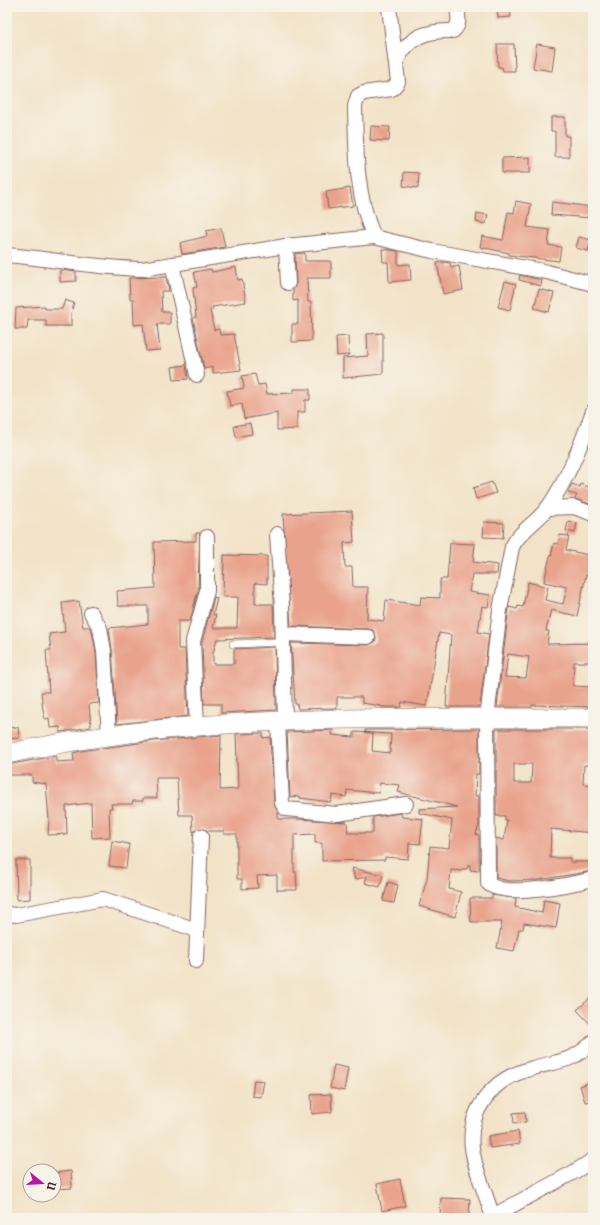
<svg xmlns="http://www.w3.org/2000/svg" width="600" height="1225" font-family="'IM FELL French Canon',serif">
<rect width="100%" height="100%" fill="#f7f3e8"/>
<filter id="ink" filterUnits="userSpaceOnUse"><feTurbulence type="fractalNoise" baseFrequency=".025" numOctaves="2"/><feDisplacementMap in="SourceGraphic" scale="8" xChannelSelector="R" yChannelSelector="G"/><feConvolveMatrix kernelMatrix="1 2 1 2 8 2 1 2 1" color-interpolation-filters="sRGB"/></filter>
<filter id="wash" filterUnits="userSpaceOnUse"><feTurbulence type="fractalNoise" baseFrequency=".012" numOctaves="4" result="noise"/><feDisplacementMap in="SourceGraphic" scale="16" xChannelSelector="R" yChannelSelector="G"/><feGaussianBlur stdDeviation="0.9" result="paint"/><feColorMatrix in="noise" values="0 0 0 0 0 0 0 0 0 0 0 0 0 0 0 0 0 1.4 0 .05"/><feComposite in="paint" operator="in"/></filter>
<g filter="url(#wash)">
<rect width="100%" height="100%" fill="#f2e3c8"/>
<g id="blocks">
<!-- building -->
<g fill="#e9a38c" fill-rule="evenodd">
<polygon points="497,7 510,7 511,17 498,18"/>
<polygon points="497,44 514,44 515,71 503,71 502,67 498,67"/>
<polygon points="537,44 555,47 552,71 533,68"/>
<polygon points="551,117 565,117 565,136 569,136 569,157 555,157 555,131 551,131"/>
<polygon points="371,126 390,127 389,141 370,140"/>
<polygon points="530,157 530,173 502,173 502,158"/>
<polygon points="404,172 419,173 418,188 403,186"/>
<polygon points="350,188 353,206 328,209 326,192"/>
<polygon points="516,201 531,204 527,227 550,230 548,245 561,247 559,261 509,255 509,253 480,247 482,236 503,240 508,212 514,213"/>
<polygon points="552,202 593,207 593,218 551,215"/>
<polygon points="477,213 488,215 486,224 476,222"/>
<polygon points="221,228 225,247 182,254 180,243 207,236 206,231"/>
<polygon points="579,237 591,240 588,251 576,248"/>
<polygon points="382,249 398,251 398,265 410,264 411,280 389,282 388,262 383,262"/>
<polygon points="305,253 305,261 331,261 331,278 307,278 308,302 311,302 312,341 292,342 292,324 298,324 298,300 293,301 293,290 296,283 295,254"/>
<polygon points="444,262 450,263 451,268 459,266 463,290 443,294 437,263"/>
<polygon points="236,267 238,280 242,279 246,302 212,307 213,309 210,310 214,330 219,329 220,335 234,334 241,370 213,373 213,367 204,369 193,318 196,317 193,288 197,287 194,272 211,269 212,272"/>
<polygon points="60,270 76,272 76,281 60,282"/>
<polygon points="520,275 542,280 541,286 519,280"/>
<polygon points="166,277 169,291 161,291 162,312 170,312 170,324 157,324 160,350 146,351 143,324 134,325 133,299 130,299 129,278"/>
<polygon points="505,281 516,284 510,310 498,307"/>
<polygon points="539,289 554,293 549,312 534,308"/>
<polygon points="65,300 74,303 71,313 71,326 46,326 46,320 28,320 27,329 15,329 16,308 45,306 45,309 62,309"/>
<polygon points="383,333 383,374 343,378 343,358 368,356 367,334"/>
<polygon points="348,336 349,355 337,356 336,337"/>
<polygon points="186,365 188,379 174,380 172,367"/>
<polygon points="255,374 258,385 265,384 267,394 294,393 294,389 310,389 310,400 305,400 305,412 297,412 297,429 277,430 277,413 244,419 242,404 230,406 227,391 244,388 242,376"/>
<polygon points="250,423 252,434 236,437 234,426"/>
<polygon points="492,482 496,493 476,499 473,488"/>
<polygon points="572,484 580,487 581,484 593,489 593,505 575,499 577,495 568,493"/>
<polygon points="352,511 354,542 344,543 345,567 352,567 353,587 368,587 367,619 384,621 386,600 420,605 421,597 440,598 440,579 447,579 450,543 475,544 473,562 498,565 497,574 472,574 469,592 490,595 488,607 482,606 478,632 489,634 480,707 446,707 451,635 439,633 427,706 402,702 401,707 382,707 381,706 362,703 362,697 337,697 337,708 298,709 297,704 295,704 291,643 368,645 375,642 376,637 373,630 368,629 291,626 283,514"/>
<polygon points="568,521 577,523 575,533 566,531"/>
<polygon points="484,522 504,523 503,538 483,537"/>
<polygon points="196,533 200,533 198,590 190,621 178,621 178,649 185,649 188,716 117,724 112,650 109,628 148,624 148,606 118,606 117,591 155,588 154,542 196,541"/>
<path d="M560 535 569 536 566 550 593 556V577L586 575 577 616 551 610 546 631H549L547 644 593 643V662H574L573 684V686L593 687V707L532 705V707H497L509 607 517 609 518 606 523 607 528 582 548 587 545 600 563 604 567 587 544 582 550 556H551L554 543 558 544ZM508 654 529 657 526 678 505 677Z"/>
<polygon points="224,555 267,556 267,584 255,583 255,604 273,604 274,637 217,639 213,653 213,664 234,664 234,649 275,647 276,710 221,713 221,704 204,704 202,642 214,597 217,598 213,615 216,615 213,628 237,628 238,597 223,597"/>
<polygon points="79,601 83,627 89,627 92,631 96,652 99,703 89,704 91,727 60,732 60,727 50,728 49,718 45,719 43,710 41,692 49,692 46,650 51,650 49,634 65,632 62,603"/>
<polygon points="18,727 19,738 7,739 7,728"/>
<path d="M479 729V774H476L475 796H479V824L476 835H479V871L470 870V865H468L467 869H462V871L451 870 449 889 461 892 455 917 419 906 427 879 430 846 449 848 452 820 419 813V809L457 807 398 792 400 785 380 783 379 793 347 790 346 797 332 795 331 802 300 798V796L290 797 287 732 333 730 332 735 354 737V732L373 733 365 732V730ZM373 733 391 734 390 753 372 751Z"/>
<path d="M496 729H593V766L584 765 583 784 593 785V833L551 829 550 858H570V862H593V871L538 880 509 881 496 878V838L504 840 507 820H505V816H496ZM514 764H532L531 783H514Z"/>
<polygon points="263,733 263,738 270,737 274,803 278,812 278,819 298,819 347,822 348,833 373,833 373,817 401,813 402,817 423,819 420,844 409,843 408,859 385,857 385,860 322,861 322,843 315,843 315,834 294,835 294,872 296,872 297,890 277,890 277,875 257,876 258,888 242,889 242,879 237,879 237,834 224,834 224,831 208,831 202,828 193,832 192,815 179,815 177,778 156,778 157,798 143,798 143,801 133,801 132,804 111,804 112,808 109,808 110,837 92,838 91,803 66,806 67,834 48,835 49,820 46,784 32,782 32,775 7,775 7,765 56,756 56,762 74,761 73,753 81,751 153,741 221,735 220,790 238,789 236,734"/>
<polygon points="112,841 129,844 126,868 109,866"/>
<polygon points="16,860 30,860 30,899 17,900"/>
<polygon points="352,868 383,875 380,887 365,883 367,876 355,880"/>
<polygon points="388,882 398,885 394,903 383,901"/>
<polygon points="492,895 516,898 515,907 542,913 544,900 560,903 556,928 524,923 523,929 519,929 514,951 497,948 502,922 471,922 470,898 492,898"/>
<polygon points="593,995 593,1027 577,1010"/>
<polygon points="334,1065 348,1068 344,1091 330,1088"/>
<polygon points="254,1080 264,1081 261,1097 252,1096"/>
<polygon points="593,1081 593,1100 585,1102 580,1086"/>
<polygon points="331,1094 332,1112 312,1114 311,1095"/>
<polygon points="525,1112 526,1122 514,1123 513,1113"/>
<polygon points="518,1131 520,1144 490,1148 488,1136"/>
<polygon points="71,1171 72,1188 54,1189 54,1173"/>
<polygon points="400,1179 405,1206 382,1211 377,1184"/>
<polygon points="441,1198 470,1199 469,1216 440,1216"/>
</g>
</g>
</g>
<g filter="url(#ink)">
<use href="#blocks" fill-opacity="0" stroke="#856462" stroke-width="1"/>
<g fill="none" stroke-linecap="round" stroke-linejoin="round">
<!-- lane casing -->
<g stroke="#856462" stroke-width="8">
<polyline id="lane" points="233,644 283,642"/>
</g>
<!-- street casing -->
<g stroke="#856462" stroke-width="16">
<g id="street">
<path d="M396 62C408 37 426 30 453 31 461 24 458 16 457 7"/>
<path d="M374 237C356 196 356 151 355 106L358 96 364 93 392 89 398 82 389 7"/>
<polyline points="286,246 288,283"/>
<path d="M7 255C52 259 97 268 142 269L286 246 374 237 432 251 543 271 593 284"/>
<polyline points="172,264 197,375"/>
<path d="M593 411C582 443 568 478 549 506 538 522 520 530 512 547L500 610 487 718 488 883C503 899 573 884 593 879"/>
<polyline points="547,508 574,507 593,514"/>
<polyline points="277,534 282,607 285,721"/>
<polyline points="91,613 100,628 104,651 109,736"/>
<polyline points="283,634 368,637"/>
<polyline points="278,721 282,803 286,809 337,814 406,804"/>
<polyline points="197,727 193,641 207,591 207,537"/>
<polyline points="7,914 16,915 103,899 197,930"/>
<polyline points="196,961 201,836"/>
<polyline points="493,1216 574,1172 593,1160"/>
<path d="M493 1218C482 1178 456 1139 484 1100 497 1081 512 1074 533 1068 560 1060 571 1063 593 1042"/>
</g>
</g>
<!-- secondary casing -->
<g stroke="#856462" stroke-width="20">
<path id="secondary" d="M7 754C198 711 398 719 593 718"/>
</g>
<!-- lane -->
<use href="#lane" stroke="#fff" stroke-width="7"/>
<!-- street -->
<use href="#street" stroke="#fff" stroke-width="14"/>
<!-- secondary -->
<use href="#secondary" stroke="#fff" stroke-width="19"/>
</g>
</g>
<!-- margin -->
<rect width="600" height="1225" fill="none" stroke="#f7f3e8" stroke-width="24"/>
<!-- north arrow -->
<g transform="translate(42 1183) rotate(108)"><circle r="19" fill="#f7f3e8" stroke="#b29e9c"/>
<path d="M0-3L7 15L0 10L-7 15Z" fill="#b5179e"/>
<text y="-6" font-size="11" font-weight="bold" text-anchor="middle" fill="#4a1f2b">U</text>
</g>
</svg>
